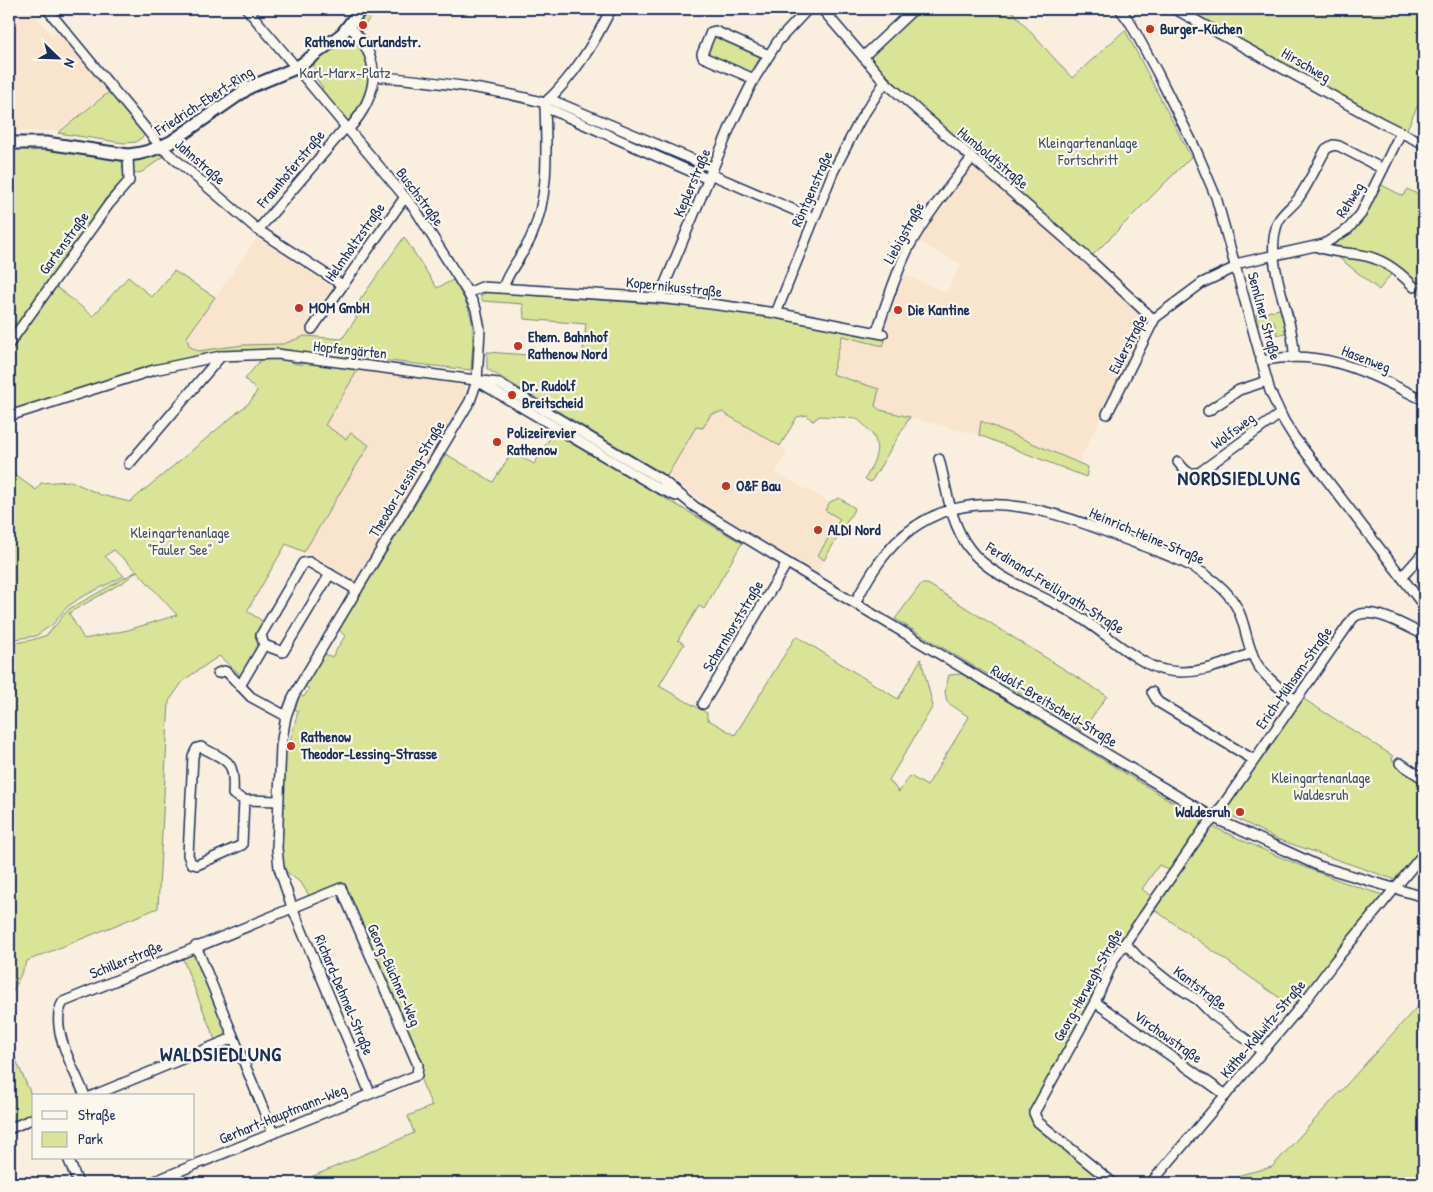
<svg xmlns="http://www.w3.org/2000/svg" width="1433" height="1192" font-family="'Patrick Hand',sans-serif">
<rect width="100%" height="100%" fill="#faefde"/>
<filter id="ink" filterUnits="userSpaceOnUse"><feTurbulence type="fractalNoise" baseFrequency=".02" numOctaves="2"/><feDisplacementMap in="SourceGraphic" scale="10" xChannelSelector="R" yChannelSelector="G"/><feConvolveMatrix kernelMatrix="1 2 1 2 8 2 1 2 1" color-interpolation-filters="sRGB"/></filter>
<g filter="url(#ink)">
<!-- built -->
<g fill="#f9e5cd">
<polygon points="9,9 30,9 52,36 58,32 108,91 58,131 9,131"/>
<polygon points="977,165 1149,319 1149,323 1079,462 982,421 979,435 880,410 832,375 842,336 883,346 879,337 901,273 946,293 961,264 917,241 933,214 969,167"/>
<polygon points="257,238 336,289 305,336 283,344 243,345 198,351 189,347 187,337"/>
<polygon points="359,368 466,386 465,401 357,583 304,552 369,445 350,433 347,439 325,425"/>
<polygon points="722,412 788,451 776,473 830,502 826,510 840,519 819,555 824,560 817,573 721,515 668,476 696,427 711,414"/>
</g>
<!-- green -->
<g fill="#d9e496" stroke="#7a8a7a" fill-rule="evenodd">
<polygon points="368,9 377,9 360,31 357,27"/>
<polygon points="918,9 1010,9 1072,78 1125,30 1191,157 1092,256 907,95 871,59 870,56"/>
<path d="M1181 9H1424V92L1406 131C1328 95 1258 46 1181 9Z"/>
<polygon points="351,34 368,54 371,87 353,121 348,122 320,91 323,88 313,74 314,62"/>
<polygon points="715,35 761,56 750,74 706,54"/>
<polygon points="109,92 145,135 136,142 124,143 58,133"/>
<polygon points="624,134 691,163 690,167 623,138"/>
<polygon points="33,147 122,159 124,179 105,199 99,210 9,337 9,148"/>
<polygon points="159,153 162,153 163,157 142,172 133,174 132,160"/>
<path d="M1380 184 1403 196 1407 189 1424 197V296L1392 273 1379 290 1327 248C1359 226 1364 218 1380 184Z"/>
<path d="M404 237 437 288 453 280C477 318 474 326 471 370L371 359 356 363 224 353 9 414V352L55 286 93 316 128 277 152 297 174 271 215 297 187 337 189 346 198 351 243 345 283 344 305 336 342 339 357 317 351 313Z"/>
<path d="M487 292 710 308 773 317 879 337 885 340 883 346 842 336 832 374 879 389 875 406 880 410 910 417 871 482 865 479C881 450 883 440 856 418L820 416 812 421 807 415 797 417 780 446 722 412 711 414 703 428 696 427 667 476 487 369V352L582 359 586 324 524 319 523 304 483 301 480 296Z"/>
<polygon points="1283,308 1289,332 1277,335 1274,321 1258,325 1256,315"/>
<path d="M264 356C270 356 276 356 281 357 291 361 297 368 308 362L354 369 359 368 325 425 346 439 351 433 369 445 304 552 286 544 247 611 264 622 255 636 260 647 243 677 219 656 184 680 169 701 158 908 27 961 9 1000V644L32 640 47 635 69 609 137 571 114 550 105 556 124 576 80 598 67 607 53 624 36 636 9 640V471L36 490 41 483 71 481 101 495 130 502 250 402 257 391 245 379ZM137 571 177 615 128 630 84 639 69 613 125 581Z"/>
<polygon points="981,421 1088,467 1086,477 979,435"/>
<path d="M553 433 742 543 704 609 699 606 678 640 684 644 659 686 707 713V719L735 735 796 636 898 699 921 659 933 706 889 780 899 792 910 776 927 786 969 717 947 702 945 692 949 675 962 674 1202 820C1199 837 1181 858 1169 870L1159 865 1142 889 1152 897 1092 1001 1031 1116 1110 1183H297L414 1133 408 1116 432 1106 420 1078 422 1065 344 887 310 897 301 883 283 869 281 850 285 742H290L298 711 293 708 300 695 304 697 309 689 304 686 323 653 332 657 345 636 339 630 446 454 493 482 511 454 514 453 534 464Z"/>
<polygon points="839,498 855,508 824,560 818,555 840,519 825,510 830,502"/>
<polygon points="921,584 928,584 1107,696 1082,731 895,619"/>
<polygon points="1302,698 1393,756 1392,760 1424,780 1424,846 1396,880 1277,839 1228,814 1225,808"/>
<path d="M1212 826C1268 853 1324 877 1383 895L1316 978V982L1294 1008 1152 908 1207 830Z"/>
<polygon points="195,952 228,1035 215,1040 182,957"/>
<polygon points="1424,999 1424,1183 1231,1183 1240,1175 1272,1167"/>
<polygon points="9,1044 34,1101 34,1115 9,1126"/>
</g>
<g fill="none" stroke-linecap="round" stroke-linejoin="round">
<!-- minor casing -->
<g stroke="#1b2f5e" stroke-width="12">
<g id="minor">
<polyline points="47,9 161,147 258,230 341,284"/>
<polyline points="247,9 415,209 468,293 476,309 480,329 477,381 470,401 294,695 286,716 281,745 277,848 279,868 292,907 370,1093"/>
<polyline points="822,9 885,82 1091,261 1154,320"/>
<polyline points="1120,9 1131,24 1157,72 1196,150 1216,197 1270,391 1284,421 1294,437 1424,606"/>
<polyline points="1175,9 1380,122 1424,144"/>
<polyline points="863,57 914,9"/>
<path d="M374 76C431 82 489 87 545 103"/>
<polyline points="754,79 703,57 702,54 711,32 715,31 769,55"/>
<polyline points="549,99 713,168"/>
<polyline points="545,107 708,179"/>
<path d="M348 130C379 95 384 60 349 26"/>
<polyline points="710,174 813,218"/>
<polyline points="258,230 346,127"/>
<path d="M1315 246C1331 253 1344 252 1361 255 1382 258 1400 272 1414 287"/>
<polyline points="1235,264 1324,244 1348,229 1361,214 1401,132"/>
<path d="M503 288C509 268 524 255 532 235 550 194 546 148 545 103 574 76 593 45 611 9"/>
<polyline points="468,293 482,287 659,298 711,304 776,313 883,334"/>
<polyline points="659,298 731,125 754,79 778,41 808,9"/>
<polyline points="776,313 833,172 860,120 885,82"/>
<polyline points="312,329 405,197"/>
<path d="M877 331C887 302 896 272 910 245 927 214 950 186 972 158"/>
<polyline points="9,344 109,204 129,181 128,155"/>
<path d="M1294 356C1294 314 1262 262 1278 222 1282 213 1292 207 1298 199 1309 183 1317 165 1326 149L1333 145 1339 146 1383 169"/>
<path d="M1261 361C1325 347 1369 374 1424 400"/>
<polyline points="479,382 658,488 676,496"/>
<polyline points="1208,411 1239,390 1267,381"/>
<polyline points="1107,414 1155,318 1202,283 1236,267"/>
<polyline points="9,416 154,370 221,356 277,354 498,383 662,480 695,507 779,558 1214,818 1319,866 1424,897"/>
<path d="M939 459C947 489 950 523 969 548 991 579 1049 597 1081 618 1104 632 1139 665 1164 670 1195 677 1224 664 1252 653"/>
<path d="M1178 462C1185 471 1189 476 1200 472L1280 414"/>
<polyline points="129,464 221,356"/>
<polyline points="1402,577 1424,552"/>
<path d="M855 603C862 590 869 576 878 564 941 474 1038 504 1122 538 1156 551 1197 563 1223 589 1249 615 1242 639 1257 664 1267 679 1282 690 1296 700"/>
<polyline points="264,645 283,652 330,574"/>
<polyline points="218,673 224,671 227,672 251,697 286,716"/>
<polyline points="240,686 264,645 261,635 303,563 309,562 357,590"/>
<polyline points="1152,692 1158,702 1254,760"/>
<polyline points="703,704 787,563"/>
<polyline points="1400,763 1424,779"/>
<path d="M244 800 242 845 197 865 191 863 188 855 193 756 197 748 201 747C229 762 235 760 233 794L244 800 278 801"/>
<polyline points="1125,943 1139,958 1168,981 1198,1000 1213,1015 1262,1051"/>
<polyline points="196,946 273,1133"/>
<polyline points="1095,1002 1226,1095"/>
<path d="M85 1096C75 1071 48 1026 63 1002L341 888 418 1065 417 1075 150 1183"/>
<polyline points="92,1096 233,1038"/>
<polyline points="9,1129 34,1118"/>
<polyline points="68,1158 78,1183"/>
<path d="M1113 1183 1038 1122 1034 1113 1095 1002 1114 959 1204 829 1214 818 1353 618C1369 603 1407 627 1424 635"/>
<polyline points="1151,1183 1302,1005 1335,961 1424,853"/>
</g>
</g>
<!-- major casing -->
<g stroke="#1b2f5e" stroke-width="15">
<path id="major" d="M9 143H46L128 155C143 154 157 149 171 142L250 87 296 68 306 61 342 34 361 9"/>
</g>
<!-- minor -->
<use href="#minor" stroke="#fbf7ec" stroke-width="9"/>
<!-- major -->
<use href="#major" stroke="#fbf7ec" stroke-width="11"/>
</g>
</g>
<!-- markers -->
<g fill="#c8321e" stroke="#fbf7ec" stroke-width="2">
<circle cx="363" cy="25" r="5"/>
<circle cx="1150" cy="29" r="5"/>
<circle cx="299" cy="308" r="5"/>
<circle cx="898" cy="310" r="5"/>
<circle cx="518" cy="346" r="5"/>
<circle cx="512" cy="395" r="5"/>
<circle cx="497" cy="442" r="5"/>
<circle cx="726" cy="486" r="5"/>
<circle cx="818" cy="530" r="5"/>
<circle cx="291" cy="746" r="5"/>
<circle cx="1240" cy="812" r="5"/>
</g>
<g text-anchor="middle" stroke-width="4.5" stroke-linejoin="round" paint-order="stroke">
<!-- poi labels -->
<g font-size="15" font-weight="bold" fill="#1b2f5e" stroke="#fbf7ec" text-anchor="start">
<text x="1160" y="34">Burger-Küchen</text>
<text x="363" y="47" text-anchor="middle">Rathenow Curlandstr.</text>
<text x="309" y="313">MOM GmbH</text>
<text x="908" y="315">Die Kantine</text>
<text x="528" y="342">Ehem. Bahnhof<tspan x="528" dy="17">Rathenow Nord</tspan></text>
<text x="522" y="391">Dr. Rudolf<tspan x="522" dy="17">Breitscheid</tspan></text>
<text x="507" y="438">Polizeirevier<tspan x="507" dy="17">Rathenow</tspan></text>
<text x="736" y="491">O&amp;F Bau</text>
<text x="828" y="535">ALDI Nord</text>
<text x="301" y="742">Rathenow<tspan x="301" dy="17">Theodor-Lessing-Strasse</tspan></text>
<text x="1230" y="817" text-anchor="end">Waldesruh</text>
</g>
<!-- street labels -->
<g font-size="15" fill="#1b2f5e" stroke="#fbf7ec">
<text transform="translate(1306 65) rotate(30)" y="5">Hirschweg</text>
<text transform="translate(204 101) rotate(-33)" y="5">Friedrich-Ebert-Ring</text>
<text transform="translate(993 158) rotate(40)" y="5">Humboldtstraße</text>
<text transform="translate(200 162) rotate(41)" y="5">Jahnstraße</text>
<text transform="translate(291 169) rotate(-50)" y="5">Fraunhoferstraße</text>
<text transform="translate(692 183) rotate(-67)" y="5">Keplerstraße</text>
<text transform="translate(812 189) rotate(-66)" y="5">Röntgenstraße</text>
<text transform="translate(420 197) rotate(53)" y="5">Buschstraße</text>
<text transform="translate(1350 200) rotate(-58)" y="5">Rehweg</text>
<text transform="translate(904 233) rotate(-61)" y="5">Liebigstraße</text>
<text transform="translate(355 242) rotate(-55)" y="5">Helmholtzstraße</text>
<text transform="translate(64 243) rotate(-54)" y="5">Gartenstraße</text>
<text transform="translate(674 287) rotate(6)" y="5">Kopernikusstraße</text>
<text transform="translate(1264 316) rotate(75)" y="5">Semliner Straße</text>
<text transform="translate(1128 344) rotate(-62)" y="5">Eulerstraße</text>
<text transform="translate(350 350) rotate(6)" y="5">Hopfengärten</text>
<text transform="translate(1366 359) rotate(21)" y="5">Hasenweg</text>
<text transform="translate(1233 431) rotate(-37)" y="5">Wolfsweg</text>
<text transform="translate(407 479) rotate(-59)" y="5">Theodor-Lessing-Straße</text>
<text transform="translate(1147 536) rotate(23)" y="5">Heinrich-Heine-Straße</text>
<text transform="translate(1055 588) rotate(32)" y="5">Ferdinand-Freiligrath-Straße</text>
<text transform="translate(733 626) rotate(-59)" y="5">Scharnhorststraße</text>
<text transform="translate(1294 678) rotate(-55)" y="5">Erich-Mühsam-Straße</text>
<text transform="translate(1054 706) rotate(31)" y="5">Rudolf-Breitscheid-Straße</text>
<text transform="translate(126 960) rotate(-22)" y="5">Schillerstraße</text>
<text transform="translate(394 975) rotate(66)" y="5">Georg-Büchner-Weg</text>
<text transform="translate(1088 985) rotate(-61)" y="5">Georg-Herwegh-Straße</text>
<text transform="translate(1200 988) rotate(37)" y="5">Kantstraße</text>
<text transform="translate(344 995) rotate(67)" y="5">Richard-Dehmel-Straße</text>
<text transform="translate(1263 1029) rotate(-50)" y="5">Käthe-Kollwitz-Straße</text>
<text transform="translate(1168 1037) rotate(35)" y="5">Virchowstraße</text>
<text transform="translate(283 1114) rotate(-22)" y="5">Gerhart-Hauptmann-Weg</text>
</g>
<!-- park labels -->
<g font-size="15" fill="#415369" stroke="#fbf7ec">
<text x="345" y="78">Karl-Marx-Platz</text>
<text x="1088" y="148">Kleingartenanlage<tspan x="1088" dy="17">Fortschritt</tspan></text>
<text x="180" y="538">Kleingartenanlage<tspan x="180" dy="17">"Fauler See"</tspan></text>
<text x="1321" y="783">Kleingartenanlage<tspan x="1321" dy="17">Waldesruh</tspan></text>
</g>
<!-- district labels -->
<g font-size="20" font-weight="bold" letter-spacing="1" fill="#1b2f5e" stroke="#fbf7ec">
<text x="1239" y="485">NORDSIEDLUNG</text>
<text x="221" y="1061">WALDSIEDLUNG</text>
</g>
</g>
<!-- margin -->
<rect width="1433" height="1192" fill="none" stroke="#fbf7ec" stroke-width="30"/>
<rect x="15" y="15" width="1403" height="1162" fill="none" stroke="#1b2f5e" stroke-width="2" filter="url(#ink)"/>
<!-- legend -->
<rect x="32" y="1094" width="162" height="65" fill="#fbf7ec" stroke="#a1a7b3"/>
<rect x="42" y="1111" width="25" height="8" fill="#fbf7ec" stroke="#a1a7b3"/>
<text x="78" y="1120" font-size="15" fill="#1b2f5e">Straße</text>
<rect x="42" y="1132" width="25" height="15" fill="#d9e496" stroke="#a1a7b3"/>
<text x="78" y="1144" font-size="15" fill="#1b2f5e">Park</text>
<!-- north arrow -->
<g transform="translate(58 58) rotate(113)" stroke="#fbf7ec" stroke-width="4" paint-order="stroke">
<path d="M0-4L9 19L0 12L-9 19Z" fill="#1b2f5e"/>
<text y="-8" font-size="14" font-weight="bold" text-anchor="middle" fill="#1b2f5e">N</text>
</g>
</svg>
